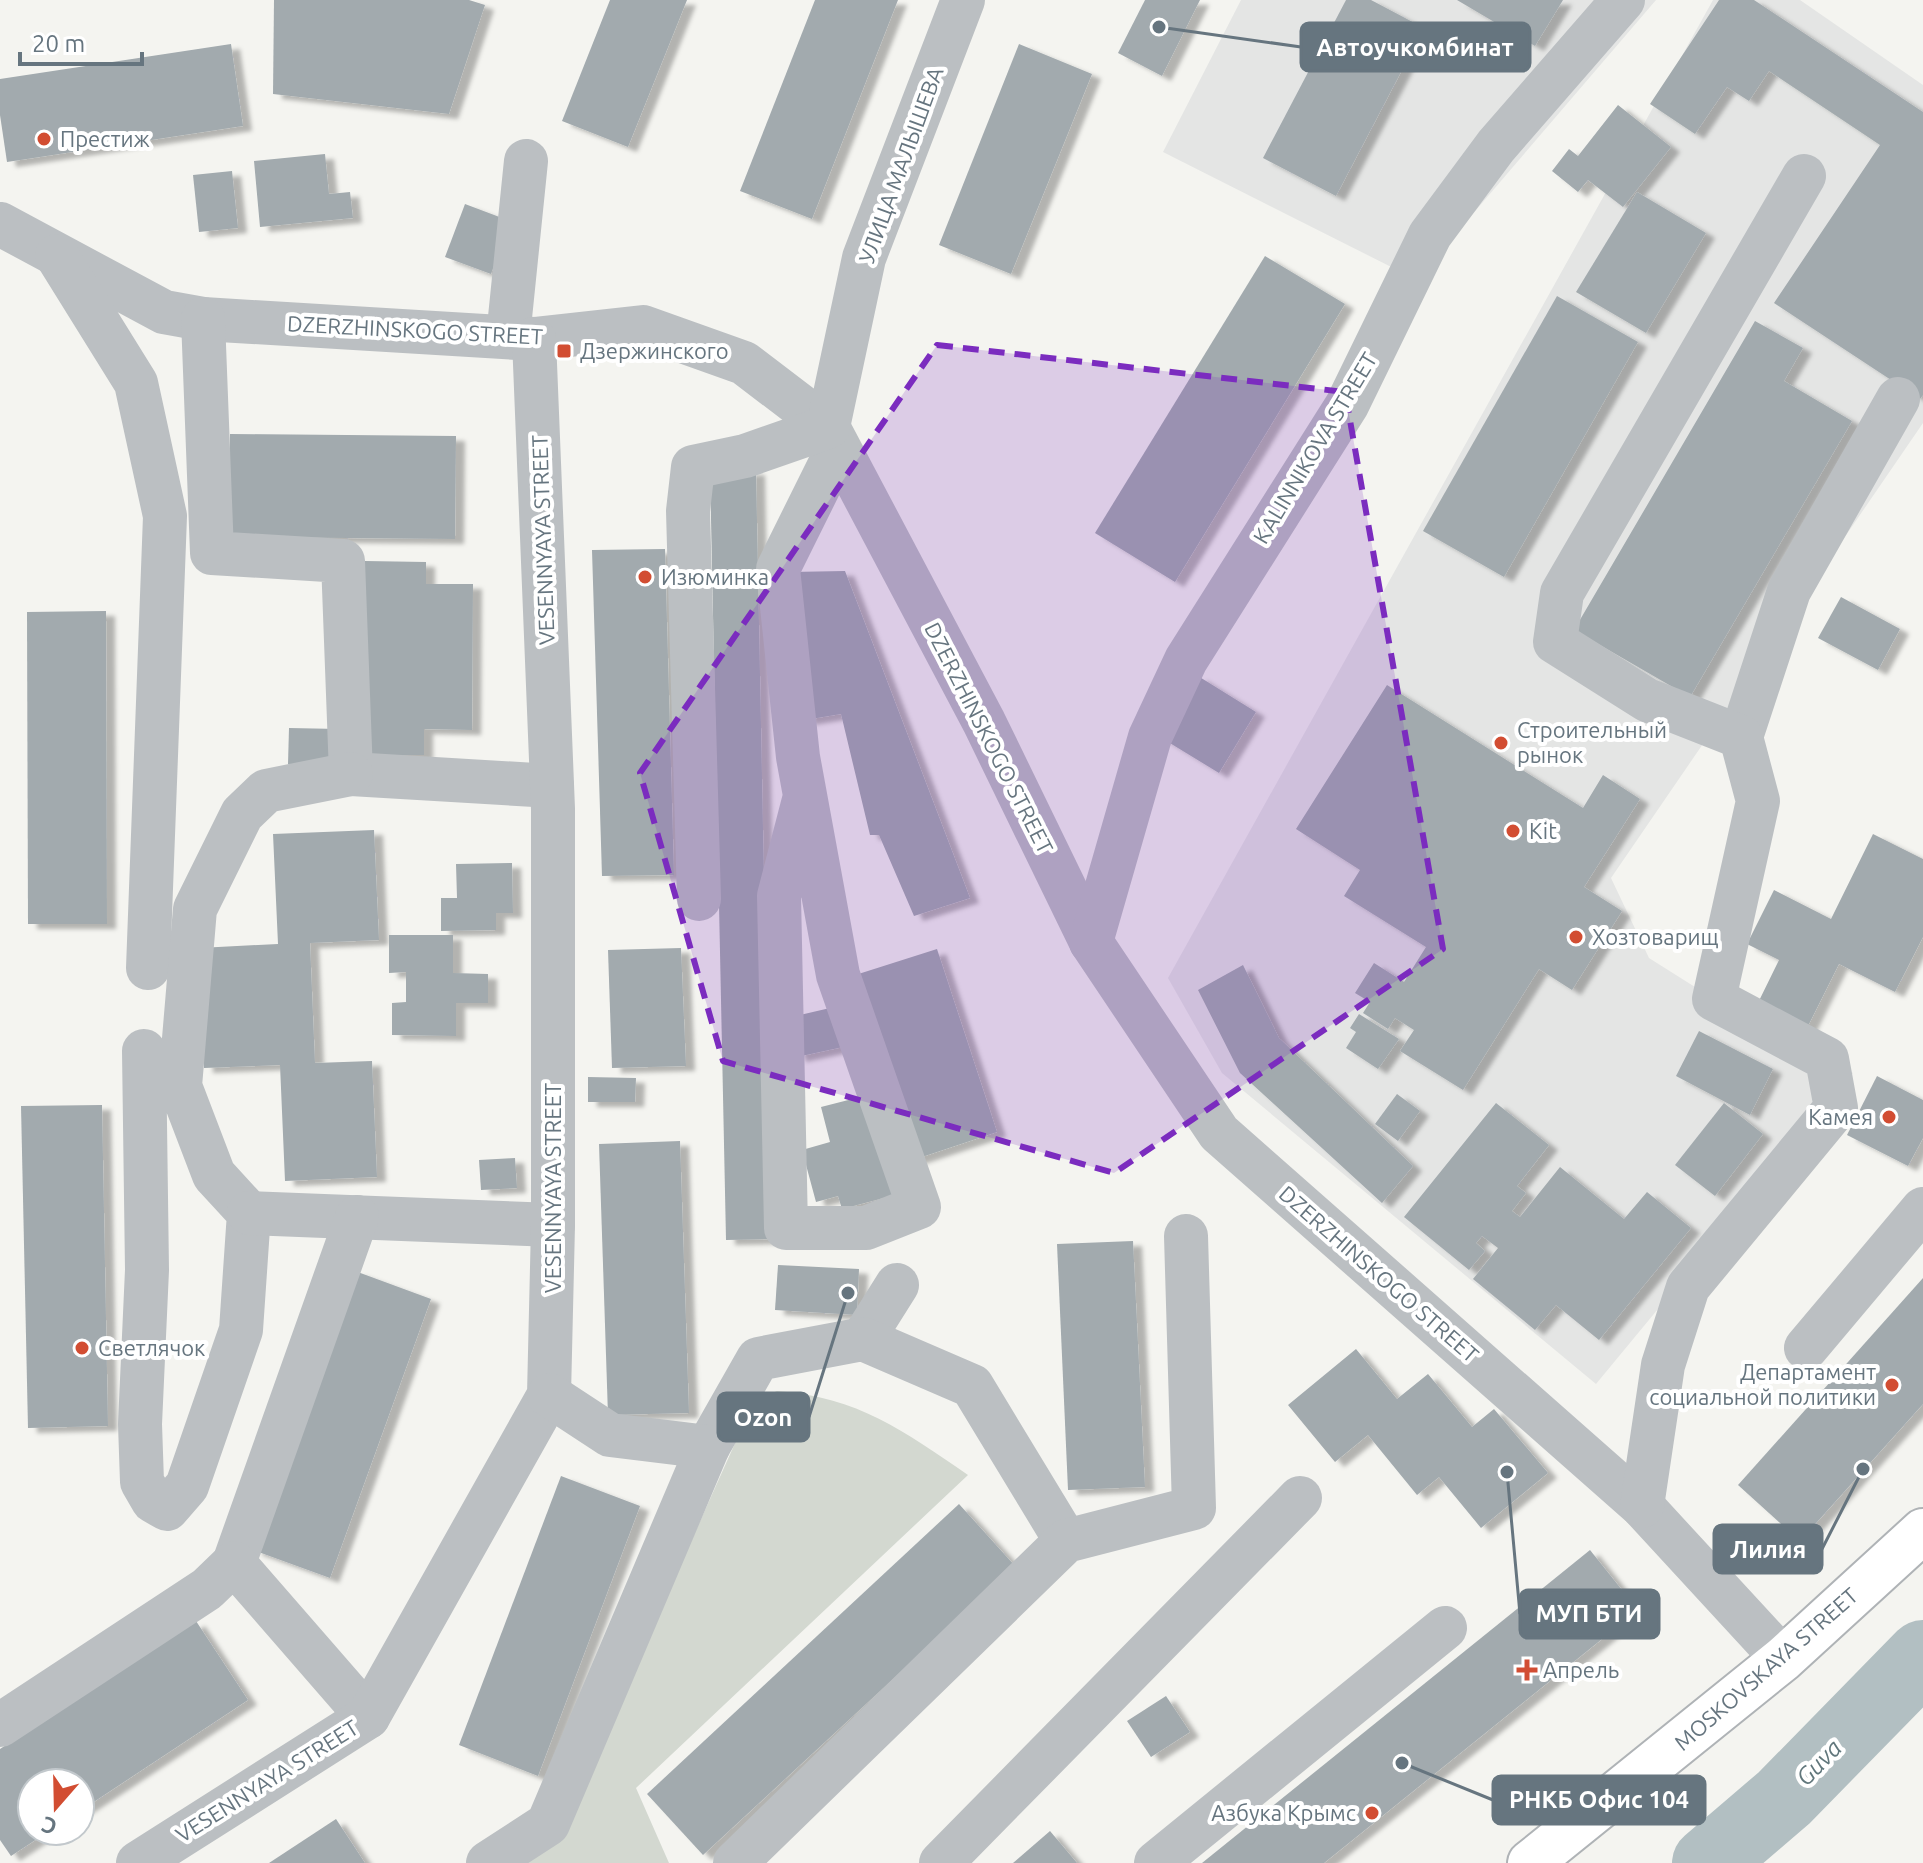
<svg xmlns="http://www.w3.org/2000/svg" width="1923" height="1863" font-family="Ubuntu,sans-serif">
<defs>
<filter id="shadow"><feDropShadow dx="9" dy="5" stdDeviation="2" flood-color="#0004"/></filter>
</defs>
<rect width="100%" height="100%" fill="#f4f4f0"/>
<!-- built -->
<g fill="#e4e5e4">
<polygon points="1241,0 1656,0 1447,244 1425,284 1163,152"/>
<polygon points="1713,0 1800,0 1923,85 1923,423 1611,878 1649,958 1714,999 1853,1073 1596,1384 1222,1073 1168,978"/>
</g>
<!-- green -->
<path fill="#d3d8d0" d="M777 1391C858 1397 904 1431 968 1475L636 1788 669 1863H509L561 1831 754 1401Z"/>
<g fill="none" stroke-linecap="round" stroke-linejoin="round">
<!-- river -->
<polyline stroke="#b2bfc2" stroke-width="72" points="1708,1863 1784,1798 1923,1656"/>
</g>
<!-- building -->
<g fill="#a2aaae" filter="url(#shadow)">
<polygon points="274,0 469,0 485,5 449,114 273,94"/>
<polygon points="610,0 687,0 628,147 562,121"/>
<polygon points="815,0 898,0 812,219 740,191"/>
<polygon points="1145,0 1200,0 1162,76 1118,53"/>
<polygon points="1346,0 1371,0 1424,28 1336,196 1263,158"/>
<polygon points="1457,0 1563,0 1535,46"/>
<polygon points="1719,0 1754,0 1923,112 1923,395 1920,399 1774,303 1880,145 1769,71 1749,101 1727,87 1695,134 1650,104"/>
<polygon points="231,44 243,126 7,162 0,115 0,79"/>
<polygon points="1019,44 1092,74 1011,274 939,245"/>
<polygon points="1618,105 1671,147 1623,207 1588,180 1578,192 1552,171 1569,149 1578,156"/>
<polygon points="325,154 329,194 350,192 353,218 260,227 254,161"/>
<polygon points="232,171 238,228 199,232 193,175"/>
<polygon points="1637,192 1706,233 1646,333 1576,292"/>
<polygon points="465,204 510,221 491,274 445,257"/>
<polygon points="1265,256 1345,304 1175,582 1095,533"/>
<polygon points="1557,296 1638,342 1504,577 1423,531"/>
<polygon points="1755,321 1803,348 1784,381 1852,421 1690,697 1574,630"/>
<polygon points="230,434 456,436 455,539 229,537"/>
<polygon points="756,470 771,1239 726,1240 710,471"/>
<polygon points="665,549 674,875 602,876 592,550"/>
<polygon points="365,561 426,562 426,584 473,584 472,730 424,729 424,755 363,755"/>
<polygon points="845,571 970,898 914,916 879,835 870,835 841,714 805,720 790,572"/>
<polygon points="1841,597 1900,629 1878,670 1818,638"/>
<polygon points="106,611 107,924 28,924 27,612"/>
<polygon points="1198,676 1256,712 1219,773 1160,737"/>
<polygon points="1387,685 1583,808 1603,775 1640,799 1584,887 1622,911 1572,990 1539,969 1463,1090 1400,1051 1414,1030 1395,1018 1388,1029 1363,1013 1370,1002 1355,993 1374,963 1404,982 1426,947 1344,896 1360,870 1296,829"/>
<polygon points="289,728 339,729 339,765 288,764"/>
<polygon points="374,830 379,940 310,943 315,1063 372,1061 377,1177 285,1181 280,1065 204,1068 199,948 278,944 273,834"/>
<polygon points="1873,834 1923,859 1923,937 1895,992 1839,964 1803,1036 1754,1011 1779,960 1747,944 1774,890 1831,919"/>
<polygon points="512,863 513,913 496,913 496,930 441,931 441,898 457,898 456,864"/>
<polygon points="389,935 453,935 453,973 488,974 488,1003 456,1003 456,1036 392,1035 392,1003 406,1002 406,972 389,973"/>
<polygon points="681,948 686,1066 612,1068 608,950"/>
<polygon points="937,949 997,1132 910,1161 849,977"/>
<polygon points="1243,965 1279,1038 1413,1166 1382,1203 1240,1073 1198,990"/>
<polygon points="843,1005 852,1045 797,1057 787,1018"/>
<polygon points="1359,1014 1399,1039 1378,1069 1346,1048 1356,1032 1350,1028"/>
<polygon points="1699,1031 1773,1069 1750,1115 1676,1076"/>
<polygon points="1877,1076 1923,1100 1923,1138 1908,1166 1847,1135"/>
<polygon points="588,1077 636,1078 635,1102 588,1102"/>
<polygon points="1397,1094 1420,1111 1398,1141 1375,1124"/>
<polygon points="868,1095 895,1195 842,1209 838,1196 816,1202 802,1150 830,1142 821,1107"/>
<polygon points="1496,1103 1549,1145 1517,1186 1526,1193 1512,1211 1520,1217 1560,1167 1624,1219 1647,1192 1691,1228 1599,1340 1556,1305 1535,1330 1473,1279 1498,1248 1482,1236 1476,1243 1485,1251 1469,1270 1404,1217"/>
<polygon points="1724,1103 1763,1134 1715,1196 1675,1165"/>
<polygon points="102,1105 108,1426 28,1428 21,1106"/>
<polygon points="680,1141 689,1413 608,1415 599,1144"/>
<polygon points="515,1158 517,1188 481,1190 479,1160"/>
<polygon points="1133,1241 1145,1487 1068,1490 1057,1244"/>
<polygon points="778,1265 859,1269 857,1315 775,1310"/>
<polygon points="355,1271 431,1299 330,1578 253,1550"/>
<polygon points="1923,1278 1923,1404 1800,1541 1738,1485"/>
<polygon points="1356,1349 1397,1399 1428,1374 1472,1427 1494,1409 1548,1473 1481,1528 1439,1477 1417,1495 1368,1435 1335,1462 1288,1405"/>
<polygon points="561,1476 640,1506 538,1776 459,1745"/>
<polygon points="959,1504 1015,1566 703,1855 647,1794"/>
<polygon points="1590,1550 1638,1610 1324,1863 1202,1863"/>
<polygon points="196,1621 248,1700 80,1811 80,1783 32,1783 32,1831 49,1831 11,1856 0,1840 0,1749"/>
<polygon points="1166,1696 1190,1732 1151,1757 1127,1721"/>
<polygon points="336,1819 365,1863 269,1863"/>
<polygon points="1050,1831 1077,1863 1013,1863"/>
</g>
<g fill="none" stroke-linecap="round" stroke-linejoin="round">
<!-- major casing -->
<g stroke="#afb3b6" stroke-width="48">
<polyline id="major" points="1530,1863 1783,1659 1923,1531"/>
</g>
<!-- minor -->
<g stroke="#bbbfc2" stroke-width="44">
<polyline points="0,224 164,312 203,319 534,339 643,327 744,363 828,427 984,722 1091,942 1219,1133 1642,1506 1783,1659"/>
<polyline points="57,256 136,383 165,516 148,968"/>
<polyline points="203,319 212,553 343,561 351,774 552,786"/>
<polyline points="508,337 526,161"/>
<polyline points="1741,737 1789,591 1898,399"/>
<polyline points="805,796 779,896 786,1228 866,1228 919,1207 838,975 798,757 778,569 838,448"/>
<polyline points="699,899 688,511 693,467 745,456 828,427 864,258 963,0"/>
<polyline points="1091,942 1150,737 1186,660 1347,405 1430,235 1496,146 1623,0"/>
<polyline points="144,1051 147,1270 140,1424 142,1482 153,1501 167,1509 187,1486 241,1330 249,1213 214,1175 180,1086 195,909 242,814 266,791 351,774"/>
<polyline points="249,1213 553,1225"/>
<polyline points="863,1339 897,1285"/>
<polyline points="1806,1348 1923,1209"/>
<polyline points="708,1447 758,1359 863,1339 972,1386 1066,1541"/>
<polyline points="1642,1506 1663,1365 1688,1287 1836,1108 1827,1059 1714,999 1758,801 1741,737 1647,700 1555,642 1562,593 1804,176"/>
<polyline points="234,1563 357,1217"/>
<polyline points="0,1725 207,1589 234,1563 368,1717"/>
<polyline points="138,1863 368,1717 549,1395 553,1225 553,809 534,339"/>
<polyline points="488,1863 548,1824 708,1447 610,1435 549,1395"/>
<polyline points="735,1863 1066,1541 1194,1508 1186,1236"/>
<polyline points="941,1863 1300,1498"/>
<polyline points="1156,1863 1445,1628"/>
</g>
<!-- major -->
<use href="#major" stroke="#fff" stroke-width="44"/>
</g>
<!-- marked area -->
<path fill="#7b2cbf" fill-opacity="0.2" stroke="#7b2cbf" stroke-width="6" stroke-dasharray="16 10" stroke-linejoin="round" d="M937 345 1345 392 1443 949 1114 1173 723 1061 640 773Z"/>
<!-- markers -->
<g fill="#d24d32" stroke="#fff" stroke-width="3">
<circle cx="44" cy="139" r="8"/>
<rect x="556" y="343" width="16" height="16" rx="4"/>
<circle cx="645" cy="577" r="8"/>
<circle cx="1501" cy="743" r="8"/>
<circle cx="1513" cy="831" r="8"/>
<circle cx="1576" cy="937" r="8"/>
<circle cx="1889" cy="1117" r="8"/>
<circle cx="82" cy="1348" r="8"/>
<circle cx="1892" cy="1385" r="8"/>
<path d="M1523 1658h8v8h8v8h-8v8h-8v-8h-8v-8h8z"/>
<circle cx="1372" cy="1813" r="8"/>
</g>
<g text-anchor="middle" stroke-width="8" stroke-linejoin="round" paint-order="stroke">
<!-- poi labels -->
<g font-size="22" fill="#66757f" stroke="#fff" text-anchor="start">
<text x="60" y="147">Престиж</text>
<text x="580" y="359">Дзержинского</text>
<text x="661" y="585">Изюминка</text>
<text x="1517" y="738">Строительный<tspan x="1517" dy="25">рынок</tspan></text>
<text x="1529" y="839">Kit</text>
<text x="1592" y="945">Хозтоварищ</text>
<text x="1873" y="1125" text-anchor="end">Камея</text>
<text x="98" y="1356">Светлячок</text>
<text x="1876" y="1380" text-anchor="end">Департамент<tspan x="1876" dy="25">социальной политики</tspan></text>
<text x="1543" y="1678">Апрель</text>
<text x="1356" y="1821" text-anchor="end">Азбука Крымс</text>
</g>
<!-- street labels -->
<g font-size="22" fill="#66757f" stroke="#fff">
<text transform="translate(901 165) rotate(-70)" y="8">УЛИЦА МАЛЫШЕВА</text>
<text transform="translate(415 330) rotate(3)" y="8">DZERZHINSKOGO STREET</text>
<text transform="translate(1315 448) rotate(-59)" y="8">KALINNIKOVA STREET</text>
<text transform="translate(543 540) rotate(-92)" y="8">VESENNYAYA STREET</text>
<text transform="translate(989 738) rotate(63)" y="8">DZERZHINSKOGO STREET</text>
<text transform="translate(553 1188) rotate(-90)" y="8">VESENNYAYA STREET</text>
<text transform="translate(1379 1274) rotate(41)" y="8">DZERZHINSKOGO STREET</text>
<text transform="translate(1766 1669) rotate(-41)" y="8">MOSKOVSKAYA STREET</text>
<text transform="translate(267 1781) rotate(-32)" y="8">VESENNYAYA STREET</text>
</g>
<!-- water labels -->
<g font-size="24" font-style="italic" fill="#61777c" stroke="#fff">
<text transform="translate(1819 1763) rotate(-46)" y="8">Guva</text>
</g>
</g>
<!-- callouts -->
<path fill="none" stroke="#66757f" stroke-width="3" d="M1159 27L1301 47M848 1293L809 1417M1863 1469L1822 1549M1507 1472L1520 1614M1402 1763L1493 1800"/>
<g fill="#66757f" stroke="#fff" stroke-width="3">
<circle cx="1159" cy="27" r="8"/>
<circle cx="848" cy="1293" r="8"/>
<circle cx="1863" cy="1469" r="8"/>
<circle cx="1507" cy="1472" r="8"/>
<circle cx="1402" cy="1763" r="8"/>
</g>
<g fill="#66757f" stroke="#66757f" stroke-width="3">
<rect x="1301" y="23" width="229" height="48" rx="8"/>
<rect x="718" y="1393" width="91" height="48" rx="8"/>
<rect x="1714" y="1525" width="108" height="48" rx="8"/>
<rect x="1520" y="1590" width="139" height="48" rx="8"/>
<rect x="1493" y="1776" width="212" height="48" rx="8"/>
</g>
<g font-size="24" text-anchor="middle" font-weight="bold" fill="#fff">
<text x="1415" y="56">Автоучкомбинат</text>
<text x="763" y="1426">Ozon</text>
<text x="1768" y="1558">Лилия</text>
<text x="1589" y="1622">МУП БТИ</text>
<text x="1599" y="1808">РНКБ Офис 104</text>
</g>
<!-- north arrow -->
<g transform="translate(56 1807) rotate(200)"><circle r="38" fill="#ffffff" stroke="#c2c8cc" stroke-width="2"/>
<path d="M0-6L14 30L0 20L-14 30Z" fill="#d24d32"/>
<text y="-12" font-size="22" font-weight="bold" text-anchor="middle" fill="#66757f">С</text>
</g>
<!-- scale -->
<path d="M20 52v12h122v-12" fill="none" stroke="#66757f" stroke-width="4"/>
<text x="32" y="52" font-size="24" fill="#66757f" stroke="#ffffff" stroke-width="6" paint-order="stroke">20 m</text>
</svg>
